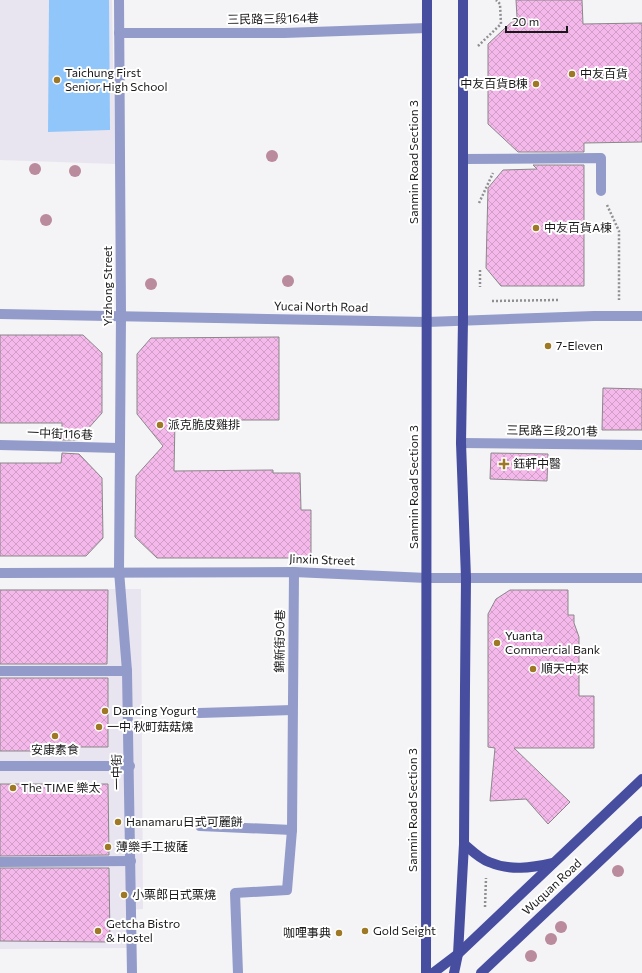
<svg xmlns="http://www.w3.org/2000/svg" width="642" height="973" font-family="Commissioner,'Noto Sans TC',sans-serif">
<defs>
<pattern id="building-cross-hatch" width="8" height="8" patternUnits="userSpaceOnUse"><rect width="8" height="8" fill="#f4b9ea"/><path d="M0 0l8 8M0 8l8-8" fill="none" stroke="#d19ec8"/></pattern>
</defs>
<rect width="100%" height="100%" fill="#f4f3f6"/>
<!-- built -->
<g fill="#e9e5f0">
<polygon points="0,0 112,0 115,164 0,160"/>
<polygon points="0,589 141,589 143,909 127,910 127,948 0,949"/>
</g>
<!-- water -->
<polygon fill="#91c6fa" points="49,0 109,0 110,130 48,132"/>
<!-- building -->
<g fill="url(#building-cross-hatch)" stroke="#8a8789">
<polygon points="516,0 582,0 583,24 642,23 642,142 584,143 584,152 518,152 488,124 488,44 517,17"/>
<polygon points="533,165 584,165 584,286 501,286 486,268 488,188 503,170 537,169"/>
<polygon points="0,335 83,335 102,353 102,413 78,440 62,440 62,423 0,423"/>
<polygon points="279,337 279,420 175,420 174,471 273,470 273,473 300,473 301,510 311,510 311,558 157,558 135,537 136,476 163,446 137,414 137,354 151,338"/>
<polygon points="603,388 642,389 642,430 602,430"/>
<polygon points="62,453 79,454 102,478 103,538 86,556 0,556 0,463 61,463"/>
<polygon points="491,453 548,454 547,481 490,479"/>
<polygon points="0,590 108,590 107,664 0,664"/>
<polygon points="510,590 568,590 568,615 574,615 574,623 579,637 579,696 594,696 594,748 514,748 570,802 548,824 526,799 490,801 495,748 488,747 488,614 496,599"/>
<polygon points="0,678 108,678 108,747 57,747 57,751 0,751"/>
<polygon points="0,784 108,784 109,855 0,856"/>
<polygon points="0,868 109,868 110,942 0,941"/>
</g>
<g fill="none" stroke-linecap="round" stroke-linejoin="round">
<!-- path -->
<g stroke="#8f8f91" stroke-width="2.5" stroke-dasharray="2 2" stroke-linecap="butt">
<polyline points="478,46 501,24 500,4 496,0"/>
<polyline points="479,203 493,173"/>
<polyline points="607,205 619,231 619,300"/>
<polyline points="480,270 480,287"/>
<polyline points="492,301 558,300"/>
<polyline points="485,907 486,878"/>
</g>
<!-- minor -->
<g stroke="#929bc9" stroke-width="10">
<polyline points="119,0 121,315 119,571 127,671 132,973"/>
<polyline points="119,33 284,33 427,28"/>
<polyline points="463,159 601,158 601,191"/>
<polyline points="0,314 427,322 594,316 642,316"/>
<polyline points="461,443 642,445"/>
<polyline points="0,445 119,448"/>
<polyline points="0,573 294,572 427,578 642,578"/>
<polyline points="0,671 127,671"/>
<polyline points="199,713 292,710"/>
<polyline points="0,766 130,766"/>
<polyline points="200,826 292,830"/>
<polyline points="0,862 131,861"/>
<polyline points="238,973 235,893 287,890 292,830 294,572"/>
</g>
<!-- major -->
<g stroke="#474e9f" stroke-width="10">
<path d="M464 844C471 850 480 859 489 862 510 871 531 868 553 863"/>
<polyline points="426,973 427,0"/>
<polyline points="433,973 458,954 642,779"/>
<polyline points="454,973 458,954 464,844 465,687 466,578 461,443 463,320 463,0"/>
<polyline points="481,973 642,821"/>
</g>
</g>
<!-- trees -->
<g fill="#ba8a9d">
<circle cx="272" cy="156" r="6"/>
<circle cx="35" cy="169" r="6"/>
<circle cx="75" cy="171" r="6"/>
<circle cx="46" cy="220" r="6"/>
<circle cx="288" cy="281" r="6"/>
<circle cx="151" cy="284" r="6"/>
<circle cx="618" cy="871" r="6"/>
<circle cx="561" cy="927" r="6"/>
<circle cx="551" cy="939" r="6"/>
<circle cx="531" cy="956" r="6"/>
</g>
<!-- markers -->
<g fill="#9e7925" stroke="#fff" stroke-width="1.5">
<circle cx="572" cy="74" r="4"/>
<circle cx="57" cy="80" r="4"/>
<circle cx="536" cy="84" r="4"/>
<circle cx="536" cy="228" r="4"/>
<circle cx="548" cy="346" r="4"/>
<circle cx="160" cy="425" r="4"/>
<path d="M502 458h4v4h4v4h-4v4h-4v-4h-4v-4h4z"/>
<circle cx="497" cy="643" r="4"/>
<circle cx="533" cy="669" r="4"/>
<circle cx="105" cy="711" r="4"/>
<circle cx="99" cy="727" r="4"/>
<circle cx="55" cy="736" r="4"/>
<circle cx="13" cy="788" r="4"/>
<circle cx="118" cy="822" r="4"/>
<circle cx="108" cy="847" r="4"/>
<circle cx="124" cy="895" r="4"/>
<circle cx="98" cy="931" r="4"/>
<circle cx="365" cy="931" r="4"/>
<circle cx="339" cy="933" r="4"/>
</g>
<g text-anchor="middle" stroke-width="4" stroke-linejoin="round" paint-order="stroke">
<!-- street labels -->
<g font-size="12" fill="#19191a" stroke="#fff">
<text transform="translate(273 19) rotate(-1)" y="4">三民路三段164巷</text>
<text transform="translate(414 162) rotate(-90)" y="4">Sanmin Road Section 3</text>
<text transform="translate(108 286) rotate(-90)" y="4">Yizhong Street</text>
<text transform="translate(321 307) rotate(1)" y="4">Yucai North Road</text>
<text transform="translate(552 431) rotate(1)" y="4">三民路三段201巷</text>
<text transform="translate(60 434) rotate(2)" y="4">一中街116巷</text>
<text transform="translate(414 487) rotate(-90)" y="4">Sanmin Road Section 3</text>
<text transform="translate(322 560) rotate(2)" y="4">Jinxin Street</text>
<text transform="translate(280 641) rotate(-89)" y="4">錦新街90巷</text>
<text transform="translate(117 772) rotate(-91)" y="4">一中街</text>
<text transform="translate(413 810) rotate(-90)" y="4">Sanmin Road Section 3</text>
<text transform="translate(552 887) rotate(-43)" y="4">Wuquan Road</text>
</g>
<!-- poi labels -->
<g font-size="12" fill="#19191a" stroke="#fff" text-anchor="start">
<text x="65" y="77">Taichung First<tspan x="65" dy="14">Senior High School</tspan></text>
<text x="580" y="78">中友百貨</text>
<text x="528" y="88" text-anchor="end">中友百貨B棟</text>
<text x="544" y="232">中友百貨A棟</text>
<text x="556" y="350">7-Eleven</text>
<text x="168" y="429">派克脆皮雞排</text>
<text x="513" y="468">鈺軒中醫</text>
<text x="505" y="640">Yuanta<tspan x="505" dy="14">Commercial Bank</tspan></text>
<text x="541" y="673">順天中來</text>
<text x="113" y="715">Dancing Yogurt</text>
<text x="107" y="731">一中 秋町菇菇燒</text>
<text x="55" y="754" text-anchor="middle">安康素食</text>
<text x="21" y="792">The TIME 樂太</text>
<text x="126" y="826">Hanamaru日式可麗餅</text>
<text x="116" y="851">薄樂手工披薩</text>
<text x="132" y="899">小栗郎日式栗燒</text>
<text x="106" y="928">Getcha Bistro<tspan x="106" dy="14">&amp; Hostel</tspan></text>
<text x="373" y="935">Gold Seight</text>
<text x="331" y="937" text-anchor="end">咖哩事典</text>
</g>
</g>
<!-- scale -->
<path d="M506 26v6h61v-6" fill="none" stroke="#19191a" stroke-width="2"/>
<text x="512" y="26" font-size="12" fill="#19191a" stroke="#ffffff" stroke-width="3" paint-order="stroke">20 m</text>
</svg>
